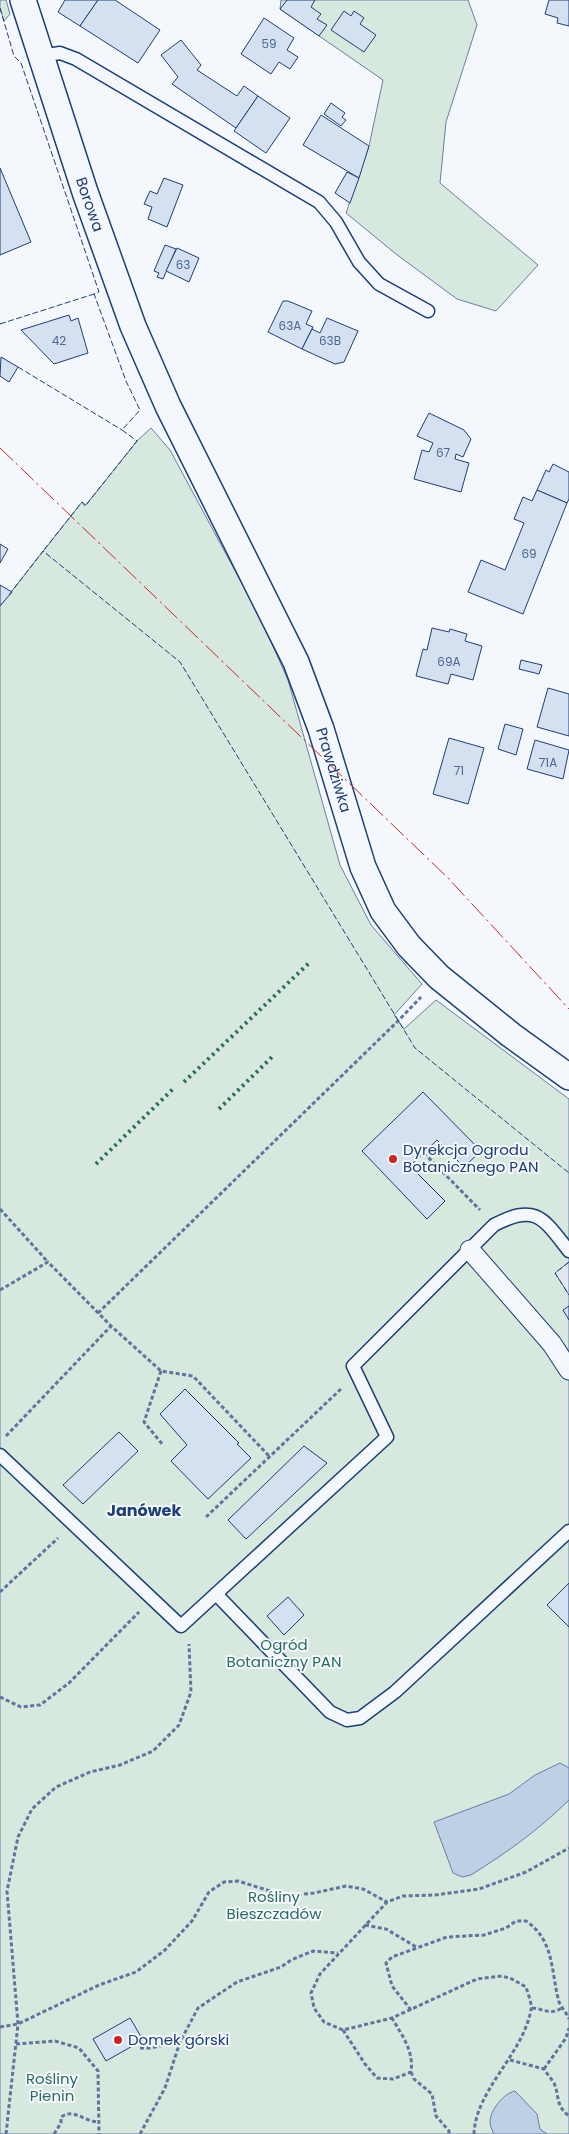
<svg xmlns="http://www.w3.org/2000/svg" width="569" height="2134" font-family="Poppins,sans-serif">
<rect width="100%" height="100%" fill="#f4f7fb"/>
<!-- green -->
<g fill="#d7e8df" stroke="#687fa3">
<polygon points="0,0 6,0 10,14 4,21 0,8"/>
<polygon points="281,0 468,0 477,25 446,122 440,183 538,265 496,311 457,299 396,254 346,213 369,146 383,80 280,9"/>
<polygon points="151,428 170,450 261,619 288,680 340,865 371,925 422,984 394,1015 404,1029 436,1000 569,1099 569,2134 0,2134 0,606 82,502 86,505 137,441"/>
</g>
<!-- parking -->
<polygon fill="#e3e8f0" stroke="#687fa3" points="569,1262 569,1295 555,1273"/>
<!-- water -->
<g fill="#bed0e5" stroke="#687fa3">
<path d="M560 1763 569 1768V1800C536 1832 509 1851 471 1875L462 1877 453 1873 434 1822 509 1794 535 1775Z"/>
<path d="M515 2091 537 2114 540 2129 547 2134H494C492 2130 490 2126 490 2122 490 2110 504 2093 515 2091Z"/>
</g>
<!-- building -->
<g fill="#d5e0f0" stroke="#1d3f73">
<polygon points="65,0 98,0 80,26 58,12"/>
<polygon points="98,0 115,0 160,30 138,63 80,26"/>
<polygon points="287,0 315,0 311,7 321,14 317,19 327,25 319,36 280,9"/>
<polygon points="549,0 569,0 569,26 557,23 558,18 545,14"/>
<polygon points="344,11 351,16 354,11 364,18 360,24 376,35 364,52 331,30"/>
<polygon points="264,18 294,38 287,50 298,57 290,69 279,62 271,74 241,54"/>
<polygon points="181,40 201,65 197,70 237,96 244,86 258,96 236,128 172,84 178,77 161,55"/>
<polygon points="258,96 290,118 266,153 234,131"/>
<polygon points="331,103 345,113 342,117 346,120 341,126 324,114"/>
<polygon points="321,115 369,146 359,178 303,145"/>
<polygon points="0,168 31,242 0,255"/>
<polygon points="347,172 359,178 350,203 335,193"/>
<polygon points="164,178 183,185 167,227 148,219 152,207 144,204 150,191 157,194"/>
<polygon points="165,245 176,249 163,279 157,277 159,273 154,271"/>
<polygon points="177,248 199,258 189,282 166,271"/>
<polygon points="283,301 288,301 312,311 306,324 313,327 302,349 268,332"/>
<polygon points="69,315 71,321 78,318 88,353 54,364 21,330"/>
<polygon points="327,318 358,331 344,362 335,364 302,349 312,329 320,333"/>
<polygon points="1,357 18,367 9,382 0,376"/>
<polygon points="429,413 464,430 471,439 463,457 456,454 455,459 469,463 461,492 414,479 422,450 429,452 433,443 417,436"/>
<polygon points="553,464 569,472 569,499 567,503 537,490 546,470 549,472"/>
<polygon points="537,490 567,503 523,614 468,592 481,560 505,570 524,523 514,519 523,497 532,501"/>
<polygon points="0,544 8,549 0,563"/>
<polygon points="0,585 12,592 0,606"/>
<polygon points="432,628 449,632 450,629 467,634 465,641 482,646 473,680 451,674 448,684 416,676 423,649 427,650"/>
<polygon points="521,660 542,665 539,674 519,669"/>
<polygon points="548,688 569,694 569,736 537,727"/>
<polygon points="505,724 523,729 516,755 498,749"/>
<polygon points="449,738 484,748 468,804 433,794"/>
<polygon points="535,740 569,750 563,779 527,769"/>
<polygon points="423,1092 481,1151 464,1167 437,1140 410,1166 445,1201 427,1219 362,1151"/>
<polygon points="569,1306 569,1320 563,1310"/>
<polygon points="185,1389 239,1443 237,1444 251,1458 208,1499 171,1461 187,1445 160,1414"/>
<polygon points="119,1432 138,1451 83,1504 63,1485"/>
<polygon points="304,1446 327,1463 246,1539 228,1520"/>
<polygon points="569,1583 569,1627 547,1605"/>
<polygon points="288,1597 304,1615 284,1635 267,1616"/>
<polygon points="130,2018 143,2040 106,2061 93,2039"/>
</g>
<g fill="none" stroke-linecap="round" stroke-linejoin="round">
<!-- service casing -->
<g stroke="#1d3f73" stroke-width="15">
<g id="service">
<polyline points="41,56 60,53 76,59 319,202 336,222 359,262 379,284 428,311"/>
<path d="M0 1455 181 1626 387 1437 353 1366 494 1225C536 1203 543 1218 569 1251"/>
<polyline points="216,1594 330,1712 347,1720 360,1718 395,1692 569,1531"/>
</g>
</g>
<!-- pedestrian casing -->
<g stroke="#1d3f73" stroke-width="21">
<polyline id="pedestrian" points="470,1250 552,1344 569,1370"/>
</g>
<!-- minor casing -->
<g stroke="#1d3f73" stroke-width="28">
<g id="minor">
<path id="s1" d="M23 0 85 192 133 326 168 406 296 662 321 729 363 867 383 911 409 946 439 977 511 1035 569 1077"/>
</g>
</g>
<!-- path -->
<g stroke="#5e769c" stroke-width="3" stroke-dasharray="4 2.5" stroke-linecap="butt">
<polyline points="424,1153 480,1210"/>
<polyline points="0,1209 48,1262"/>
<polyline points="0,1290 48,1262 111,1326 161,1371 193,1376 270,1457"/>
<polyline points="98,1313 398,1021 421,997"/>
<polyline points="161,1371 144,1422 163,1445"/>
<polyline points="6,1436 111,1326"/>
<polyline points="206,1517 342,1388"/>
<polyline points="0,1592 58,1538"/>
<polyline points="0,1697 21,1707 40,1705 69,1683 139,1612"/>
<polyline points="365,1925 386,1929 418,1948"/>
<path d="M532 2008C544 2009 552 2016 563 2007"/>
<path d="M411 2010 392 1986 386 1963 392 1957 447 1937 484 1935 506 1928 516 1921H526C554 1940 551 1970 558 1998 559 2006 566 2011 569 2019"/>
<polyline points="0,2027 18,2024 99,1985 136,1972 165,1950 192,1921 209,1892 224,1882 238,1881 286,1896 314,1893 346,1886 363,1889 387,1902"/>
<path d="M343 2030 365 2064 377 2078 393 2079 411 2072C414 2050 402 2036 392 2018"/>
<polyline points="16,2044 55,2041 79,2048 98,2071 99,2134"/>
<polyline points="140,2048 150,2048 180,2042"/>
<path d="M510 2060 544 2069C547 2074 551 2078 554 2083 560 2097 555 2105 569 2116"/>
<polyline points="544,2069 566,2038 569,2028"/>
<polyline points="411,2072 414,2079 432,2094 436,2116 449,2131 449,2134"/>
<polyline points="6,2134 18,2024 7,1891 18,1837 32,1809 56,1787 90,1772 120,1765 153,1751 179,1725 191,1692 189,1644"/>
<path d="M54 2134 61 2123V2117C74 2108 83 2121 98 2122"/>
<polyline points="140,2134 165,2088 180,2042 198,2008 237,1982 281,1967 291,1960 313,1951 338,1953"/>
<path d="M474 2134C476 2089 522 2056 531 2010 532 2003 528 1994 526 1987L512 1979 502 1976 477 1979 392 2018 343 2030 324 2022 314 2008 311 1993 320 1974 387 1902 403 1896 435 1895 479 1889 526 1872 569 1848"/>
</g>
<!-- service -->
<use href="#service" stroke="#f4f7fb" stroke-width="12"/>
<!-- pedestrian -->
<use href="#pedestrian" stroke="#f4f7fb" stroke-width="19"/>
<!-- minor -->
<use href="#minor" stroke="#f4f7fb" stroke-width="25"/>
<!-- hedge -->
<g stroke="#2c6c60" stroke-width="4" stroke-dasharray="2.5 4" stroke-linecap="butt">
<polyline points="184,1082 309,963"/>
<polyline points="219,1109 272,1057"/>
<polyline points="96,1164 173,1089"/>
</g>
<!-- fence -->
<g stroke="#1d3f73" stroke-width="1" stroke-dasharray="6 2.5" stroke-linecap="butt">
<polyline points="0,8 14,56 21,63 99,292 94,294 126,381 140,410 122,430 137,441 85,506 82,502 43,551"/>
<polyline points="0,324 94,294"/>
<polyline points="18,367 122,430"/>
<polyline points="9,595 43,551 180,662 415,1048 569,1173"/>
<polyline points="569,1262 555,1273 569,1295"/>
</g>
<!-- power -->
<polyline stroke="#c62828" stroke-width="1" stroke-dasharray="18 4 2.5 4" stroke-linecap="butt" points="0,448 448,878 569,1009"/>
</g>
<!-- markers -->
<g fill="#c62828" stroke="#f4f7fb" stroke-width="2">
<circle cx="393" cy="1159" r="5"/>
<circle cx="118" cy="2040" r="5"/>
</g>
<g text-anchor="middle" stroke-width="4" stroke-linejoin="round" paint-order="stroke">
<!-- number labels -->
<g font-size="12" fill="#4b6792">
<text x="269" y="48">59</text>
<text x="183" y="269">63</text>
<text x="290" y="330">63A</text>
<text x="59" y="345">42</text>
<text x="330" y="345">63B</text>
<text x="443" y="457">67</text>
<text x="529" y="558">69</text>
<text x="449" y="666">69A</text>
<text x="548" y="767">71A</text>
<text x="459" y="775">71</text>
</g>
<!-- street labels -->
<g font-size="15" fill="#1d3f73" stroke="#f4f7fb">
<text dy="5" stroke="none"><textPath href="#s1" startOffset="215">Borowa</textPath></text>
<text dy="5" stroke="none"><textPath href="#s1" startOffset="832">Prawdziwka</textPath></text>
</g>
<!-- poi labels -->
<g font-size="15" fill="#1d3f73" stroke="#f4f7fb" text-anchor="start">
<text x="403" y="1155">Dyrekcja Ogrodu<tspan x="403" dy="17">Botanicznego PAN</tspan></text>
<text x="128" y="2045">Domek górski</text>
</g>
<!-- park labels -->
<g font-size="15" fill="#2c6c60" stroke="#f4f7fb">
<text x="284" y="1650">Ogród<tspan x="284" dy="17">Botaniczny PAN</tspan></text>
<text x="274" y="1902">Rośliny<tspan x="274" dy="17">Bieszczadów</tspan></text>
<text x="52" y="2084">Rośliny<tspan x="52" dy="17">Pienin</tspan></text>
</g>
<!-- neighbourhood labels -->
<g font-size="16" font-weight="bold" fill="#1d3f73" stroke="#f4f7fb">
<text x="144" y="1516">Janówek</text>
</g>
</g>
</svg>
